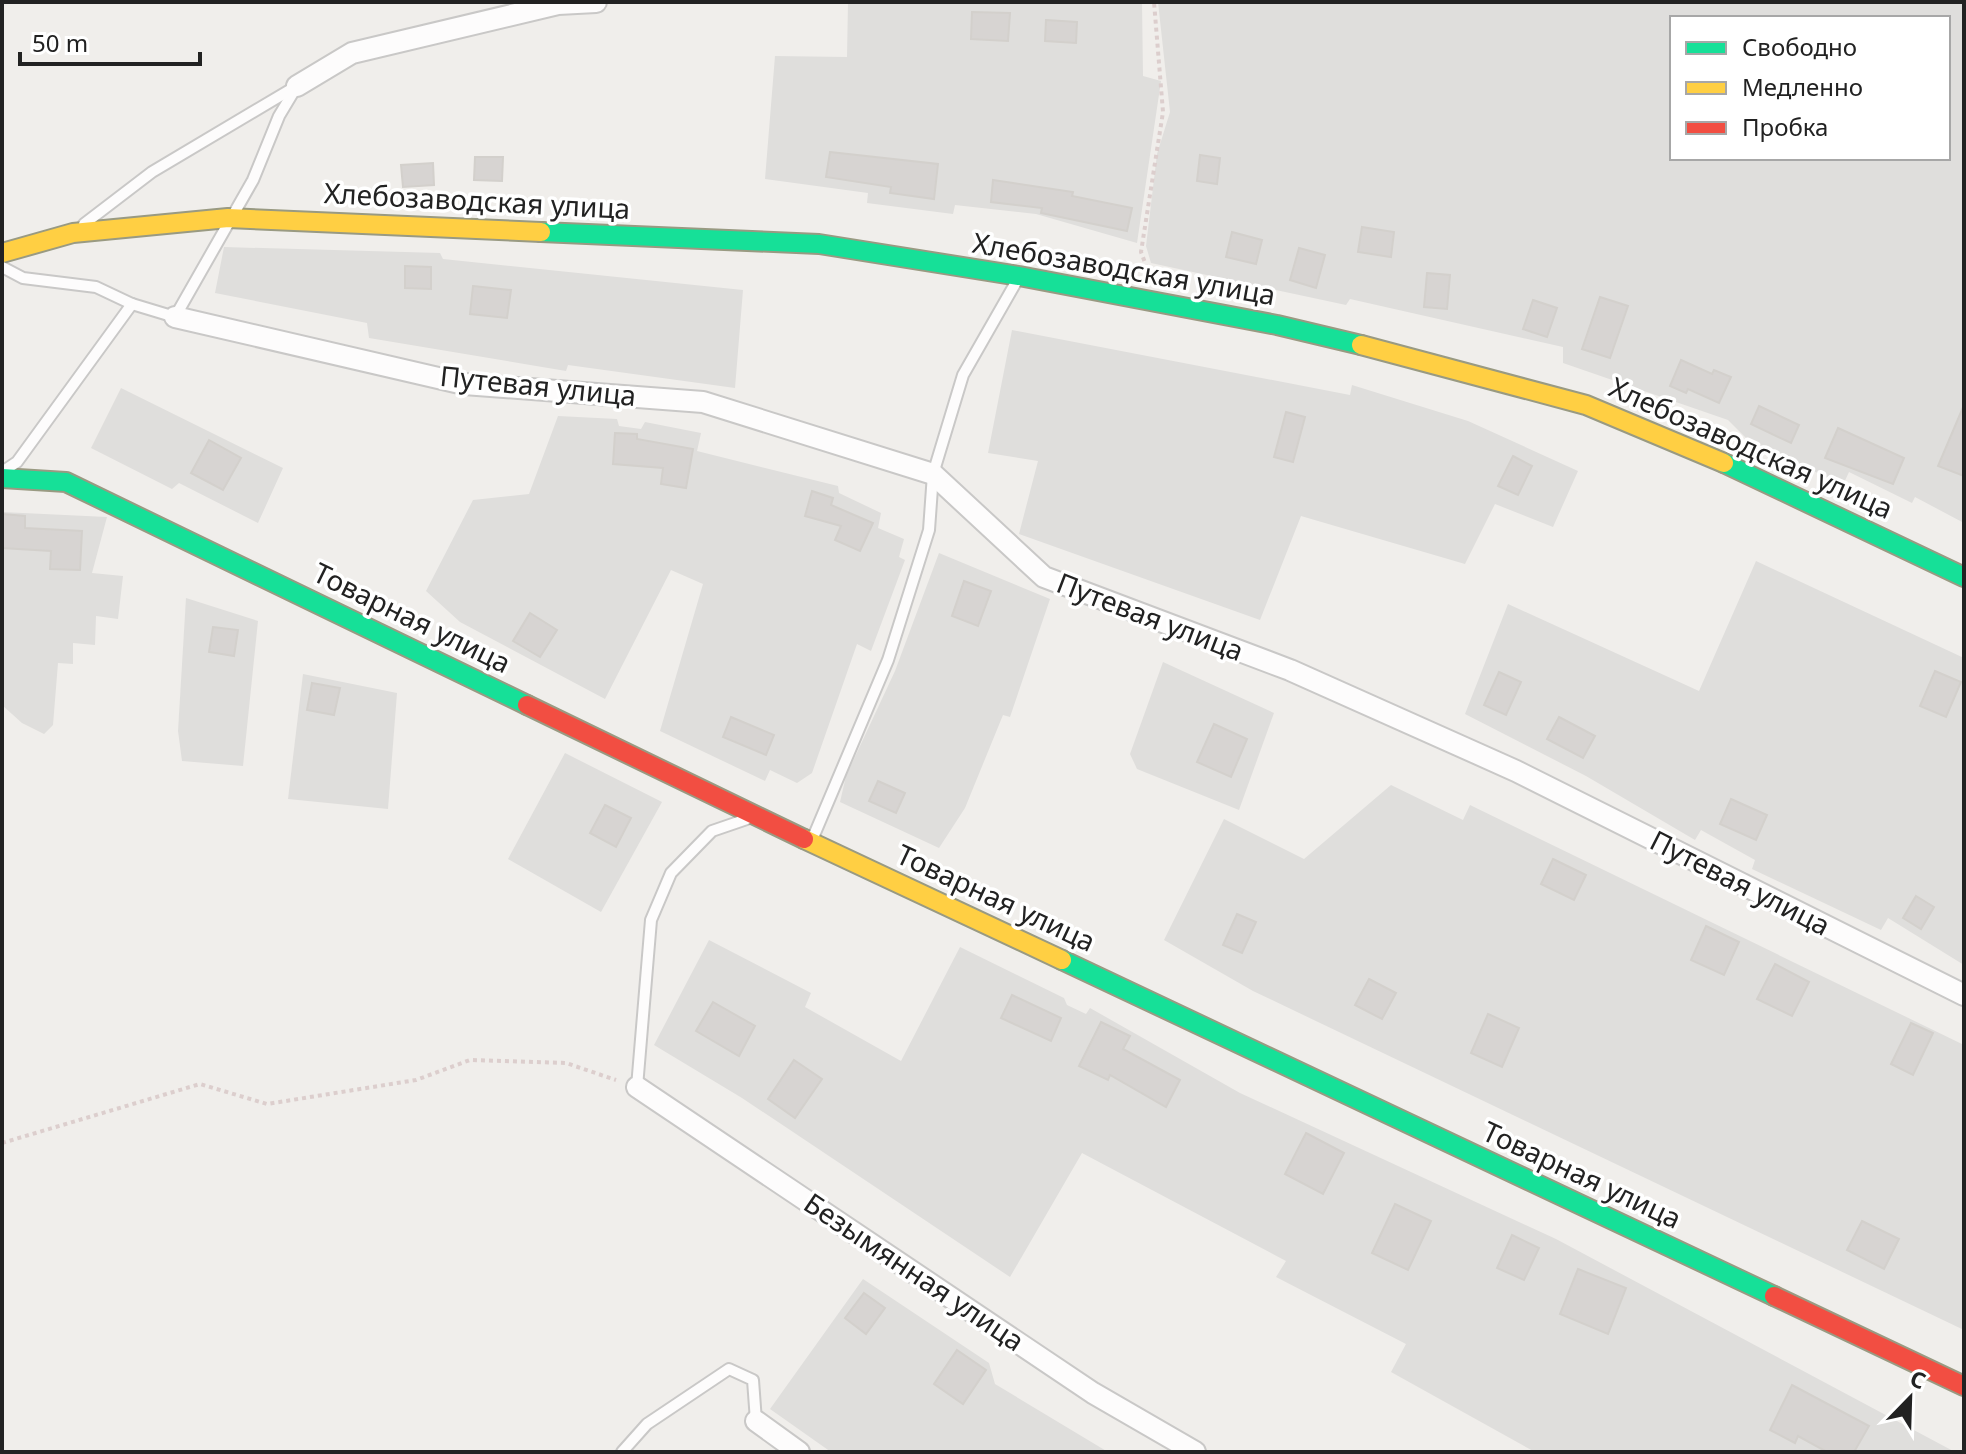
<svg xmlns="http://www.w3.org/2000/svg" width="1966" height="1454" font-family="'Noto Sans',sans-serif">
<rect width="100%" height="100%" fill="#f0eeeb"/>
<!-- residential -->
<g fill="#dfdedc" fill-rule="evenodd">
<polygon points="848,2 1142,2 1143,76 1161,81 1137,243 1036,214 955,205 953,214 867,203 868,193 765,179 775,56 847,57"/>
<path d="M1158 2H1964V523L1915 497 1912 503 1849 472 1843 485 1748 440 1728 420 1563 363V347L1350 299 1346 305 1151 263 1146 246 1157 154 1170 112ZM1672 18H1948V158H1672Z"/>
<polygon points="224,247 440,253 443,259 743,290 735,388 568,365 566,371 369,338 367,323 215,293"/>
<polygon points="1012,330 1350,395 1352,385 1468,421 1578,471 1553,527 1495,504 1465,564 1301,516 1260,620 1019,534 1038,461 988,453"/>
<polygon points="121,388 283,468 258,523 179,483 172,489 91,448"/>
<polygon points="558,416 617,419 619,426 641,429 645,422 701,433 697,451 838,486 839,493 881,513 878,528 904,539 899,557 905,560 871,651 857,644 812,773 797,783 770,770 765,781 660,731 703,584 671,570 605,699 460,622 426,591 473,500 529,494"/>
<polygon points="2,512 107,517 92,573 123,576 118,619 96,616 95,645 73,643 73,664 58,663 53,725 44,734 22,723 2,705"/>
<polygon points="939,553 1050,599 1010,717 1003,715 965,808 939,848 840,802 846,776 895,671"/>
<polygon points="1756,561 1964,658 1964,965 1888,918 1881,930 1752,869 1755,860 1701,830 1695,840 1586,776 1465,714 1508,604 1699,691"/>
<polygon points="186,598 258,621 243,766 182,761 178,731"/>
<polygon points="1163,662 1274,713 1239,810 1137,769 1130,754"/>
<polygon points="303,674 397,693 388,809 288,799"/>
<polygon points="565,753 662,802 601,912 508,859"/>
<polygon points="1391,785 1463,820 1470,805 1964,1045 1964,1330 1253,991 1164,940 1224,819 1304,859"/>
<polygon points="709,940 811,993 805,1007 901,1061 960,947 1064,998 1067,1005 1086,1014 1090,1008 1240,1093 1556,1239 1955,1452 1535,1452 1391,1372 1406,1344 1276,1277 1286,1261 1082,1153 1010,1277 742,1098 654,1045"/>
<polygon points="863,1279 989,1363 995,1384 1108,1452 831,1452 770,1409"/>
</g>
<!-- building -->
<g fill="#d7d4d2" stroke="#d3d0cc" stroke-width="2">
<polygon points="972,12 1010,13 1008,41 971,39"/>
<polygon points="1046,20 1077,22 1076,43 1045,41"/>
<polygon points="830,152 938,164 934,199 890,193 891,187 826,177"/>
<polygon points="1200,155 1220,158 1217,184 1197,181"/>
<polygon points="475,157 503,157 502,181 474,180"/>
<polygon points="433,163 434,185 403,187 401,165"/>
<polygon points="993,180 1073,192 1072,196 1132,208 1127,231 1041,213 1042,208 991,202"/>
<polygon points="1362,227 1394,232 1391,257 1358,252"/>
<polygon points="1232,232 1262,240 1256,264 1226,257"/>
<polygon points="1299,248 1325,255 1316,288 1290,280"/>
<polygon points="405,266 431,267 431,289 405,288"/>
<polygon points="1427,273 1450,275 1447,309 1424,307"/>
<polygon points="473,286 511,290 507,318 470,314"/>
<polygon points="1600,297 1628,306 1610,358 1582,349"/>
<polygon points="1533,300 1557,308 1547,337 1523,329"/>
<polygon points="1681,360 1712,374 1714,370 1731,377 1719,403 1688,389 1686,393 1670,386"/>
<polygon points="1964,405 1964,476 1938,466"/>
<polygon points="1759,406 1799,425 1791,443 1751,424"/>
<polygon points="1286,412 1305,417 1293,462 1274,457"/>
<polygon points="1838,428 1904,458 1893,484 1825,458"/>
<polygon points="615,433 637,434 637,439 693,449 686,488 661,484 663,468 613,464"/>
<polygon points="209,440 241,458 223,490 191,473"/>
<polygon points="1513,456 1532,466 1518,495 1498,486"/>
<polygon points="812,491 833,498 831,505 873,523 860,551 835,540 841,526 805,516"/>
<polygon points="2,514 25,516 25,528 82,531 80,570 50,569 51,551 2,548"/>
<polygon points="964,581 991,591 978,626 952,616"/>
<polygon points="530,613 557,630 540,657 513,641"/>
<polygon points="213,627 238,630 234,656 209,652"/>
<polygon points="1935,671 1961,682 1946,717 1920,706"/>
<polygon points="1499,672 1521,682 1506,715 1484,705"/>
<polygon points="312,683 340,688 334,715 307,710"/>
<polygon points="731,717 774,735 766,755 723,737"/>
<polygon points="1559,717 1595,736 1583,758 1547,739"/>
<polygon points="1214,724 1247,739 1231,777 1197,762"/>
<polygon points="878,781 905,793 896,813 869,801"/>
<polygon points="1731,799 1767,815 1756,840 1720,824"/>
<polygon points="605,805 631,818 616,847 590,833"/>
<polygon points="1553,859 1586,875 1574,900 1541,884"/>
<polygon points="1916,896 1934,907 1921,929 1903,918"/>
<polygon points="1237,914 1256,922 1242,953 1223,945"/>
<polygon points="1706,926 1739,942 1724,975 1691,960"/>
<polygon points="1775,964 1809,982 1792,1016 1757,999"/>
<polygon points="1369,979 1396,993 1382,1019 1355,1005"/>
<polygon points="1012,995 1061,1018 1051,1041 1001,1018"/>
<polygon points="713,1002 755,1026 739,1056 696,1031"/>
<polygon points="1488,1014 1519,1028 1502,1067 1471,1053"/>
<polygon points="1101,1022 1130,1036 1123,1049 1180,1080 1166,1107 1110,1075 1108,1080 1079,1066"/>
<polygon points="1911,1023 1933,1033 1913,1075 1891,1064"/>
<polygon points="794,1060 822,1079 795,1118 768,1099"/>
<polygon points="1306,1133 1344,1153 1323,1194 1285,1174"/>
<polygon points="1395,1204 1431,1221 1408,1270 1372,1253"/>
<polygon points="1862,1221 1899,1239 1884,1269 1847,1250"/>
<polygon points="1512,1235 1539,1248 1524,1280 1497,1268"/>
<polygon points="1578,1269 1626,1288 1608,1334 1560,1314"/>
<polygon points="864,1293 885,1308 866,1334 845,1318"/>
<polygon points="957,1350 986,1370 963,1404 934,1384"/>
<polygon points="1792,1385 1869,1426 1854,1452 1827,1452 1798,1436 1795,1443 1770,1430"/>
</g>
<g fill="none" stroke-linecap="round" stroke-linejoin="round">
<!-- lane casing -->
<g stroke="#c9c8c7" stroke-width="14">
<g id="lane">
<polyline points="84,224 152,172 295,87"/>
<polyline points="2,267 23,278 96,287 132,304 175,317 253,180 279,116 297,86"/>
<polyline points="2,472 17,462 132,304"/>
<polyline points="812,840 888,660 929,530 933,474 963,375 1019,277"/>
<polyline points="637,1087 651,920 671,873 712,831 747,819"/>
<polyline points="622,1452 647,1424 729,1369 753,1380 756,1421"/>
</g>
</g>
<!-- street casing -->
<g stroke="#c9c8c7" stroke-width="24">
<g id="street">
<polyline points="297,86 352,53 558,4 596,2"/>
<polyline points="175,317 464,384 703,402 933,474 1044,577 1290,670 1516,771 1964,995"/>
<polyline points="637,1087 1093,1393 1195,1452"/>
<polyline points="756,1421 799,1452"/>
</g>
</g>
<!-- fast casing -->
<g stroke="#999a82" stroke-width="22">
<g id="fast">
<polyline points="541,232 819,244 1019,276 1277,325 1361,345"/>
<polyline points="1724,463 1964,577"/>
<polyline points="2,478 66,482 527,705"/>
<polyline points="1062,960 1774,1296"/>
</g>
</g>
<!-- slow casing -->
<g stroke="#999a82" stroke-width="22">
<g id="slow">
<polyline points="2,253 73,233 228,218 541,232"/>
<polyline points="1361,345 1586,405 1724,463"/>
<polyline points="804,839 1062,960"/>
</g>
</g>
<!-- jam casing -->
<g stroke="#999a82" stroke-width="22">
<g id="jam">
<polyline points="527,705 804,839"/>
<polyline points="1774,1296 1964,1386"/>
</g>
</g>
<!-- path -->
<g stroke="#dccecd" stroke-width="4" stroke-dasharray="4 4" stroke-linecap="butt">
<polyline points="1150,276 1141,252 1163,112 1154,2"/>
<polyline points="2,1143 200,1084 267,1104 416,1080 470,1060 566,1063 616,1080"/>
</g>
<!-- lane -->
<use href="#lane" stroke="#fdfcfc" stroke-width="10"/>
<!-- street -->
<use href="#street" stroke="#fdfcfc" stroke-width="20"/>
<!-- fast -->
<use href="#fast" stroke="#16e098" stroke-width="18"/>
<!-- slow -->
<use href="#slow" stroke="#ffcf43" stroke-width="18"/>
<!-- jam -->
<use href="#jam" stroke="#f24e42" stroke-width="18"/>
</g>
<g text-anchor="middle" stroke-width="7" stroke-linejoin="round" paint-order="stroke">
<!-- street labels -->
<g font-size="28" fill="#222" stroke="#fff">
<text transform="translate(477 201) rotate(3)" y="10">Хлебозаводская улица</text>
<text transform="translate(1124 269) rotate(10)" y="10">Хлебозаводская улица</text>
<text transform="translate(538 386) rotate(6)" y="10">Путевая улица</text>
<text transform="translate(1751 448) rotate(24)" y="10">Хлебозаводская улица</text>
<text transform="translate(1150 617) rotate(21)" y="10">Путевая улица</text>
<text transform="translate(412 618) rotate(26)" y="10">Товарная улица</text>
<text transform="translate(1740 883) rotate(27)" y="10">Путевая улица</text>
<text transform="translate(996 898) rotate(25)" y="10">Товарная улица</text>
<text transform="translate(1582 1175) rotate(25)" y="10">Товарная улица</text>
<text transform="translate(914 1272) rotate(34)" y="10">Безымянная улица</text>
</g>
</g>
<!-- border -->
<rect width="1966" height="1454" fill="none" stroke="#222222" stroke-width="8"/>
<!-- legend -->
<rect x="1670" y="16" width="280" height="144" fill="#ffffff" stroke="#a7a7a7" stroke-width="2"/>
<rect x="1686" y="42" width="40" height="12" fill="#16e098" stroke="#a7a7a7" stroke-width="2"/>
<text x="1742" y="56" font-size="24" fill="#222222">Свободно</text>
<rect x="1686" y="82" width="40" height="12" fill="#ffcf43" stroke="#a7a7a7" stroke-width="2"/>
<text x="1742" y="96" font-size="24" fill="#222222">Медленно</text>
<rect x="1686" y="122" width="40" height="12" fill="#f24e42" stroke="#a7a7a7" stroke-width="2"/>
<text x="1742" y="136" font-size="24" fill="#222222">Пробка</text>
<!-- north arrow -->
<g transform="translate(1910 1398) rotate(23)" stroke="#ffffff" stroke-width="6" paint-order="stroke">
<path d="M0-6L14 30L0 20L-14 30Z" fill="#222222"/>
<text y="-12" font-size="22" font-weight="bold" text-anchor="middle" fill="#222222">С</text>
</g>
<!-- scale -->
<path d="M20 52v12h180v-12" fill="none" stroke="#222222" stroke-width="4"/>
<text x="32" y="52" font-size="24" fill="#222222" stroke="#ffffff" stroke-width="6" paint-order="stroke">50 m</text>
</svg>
